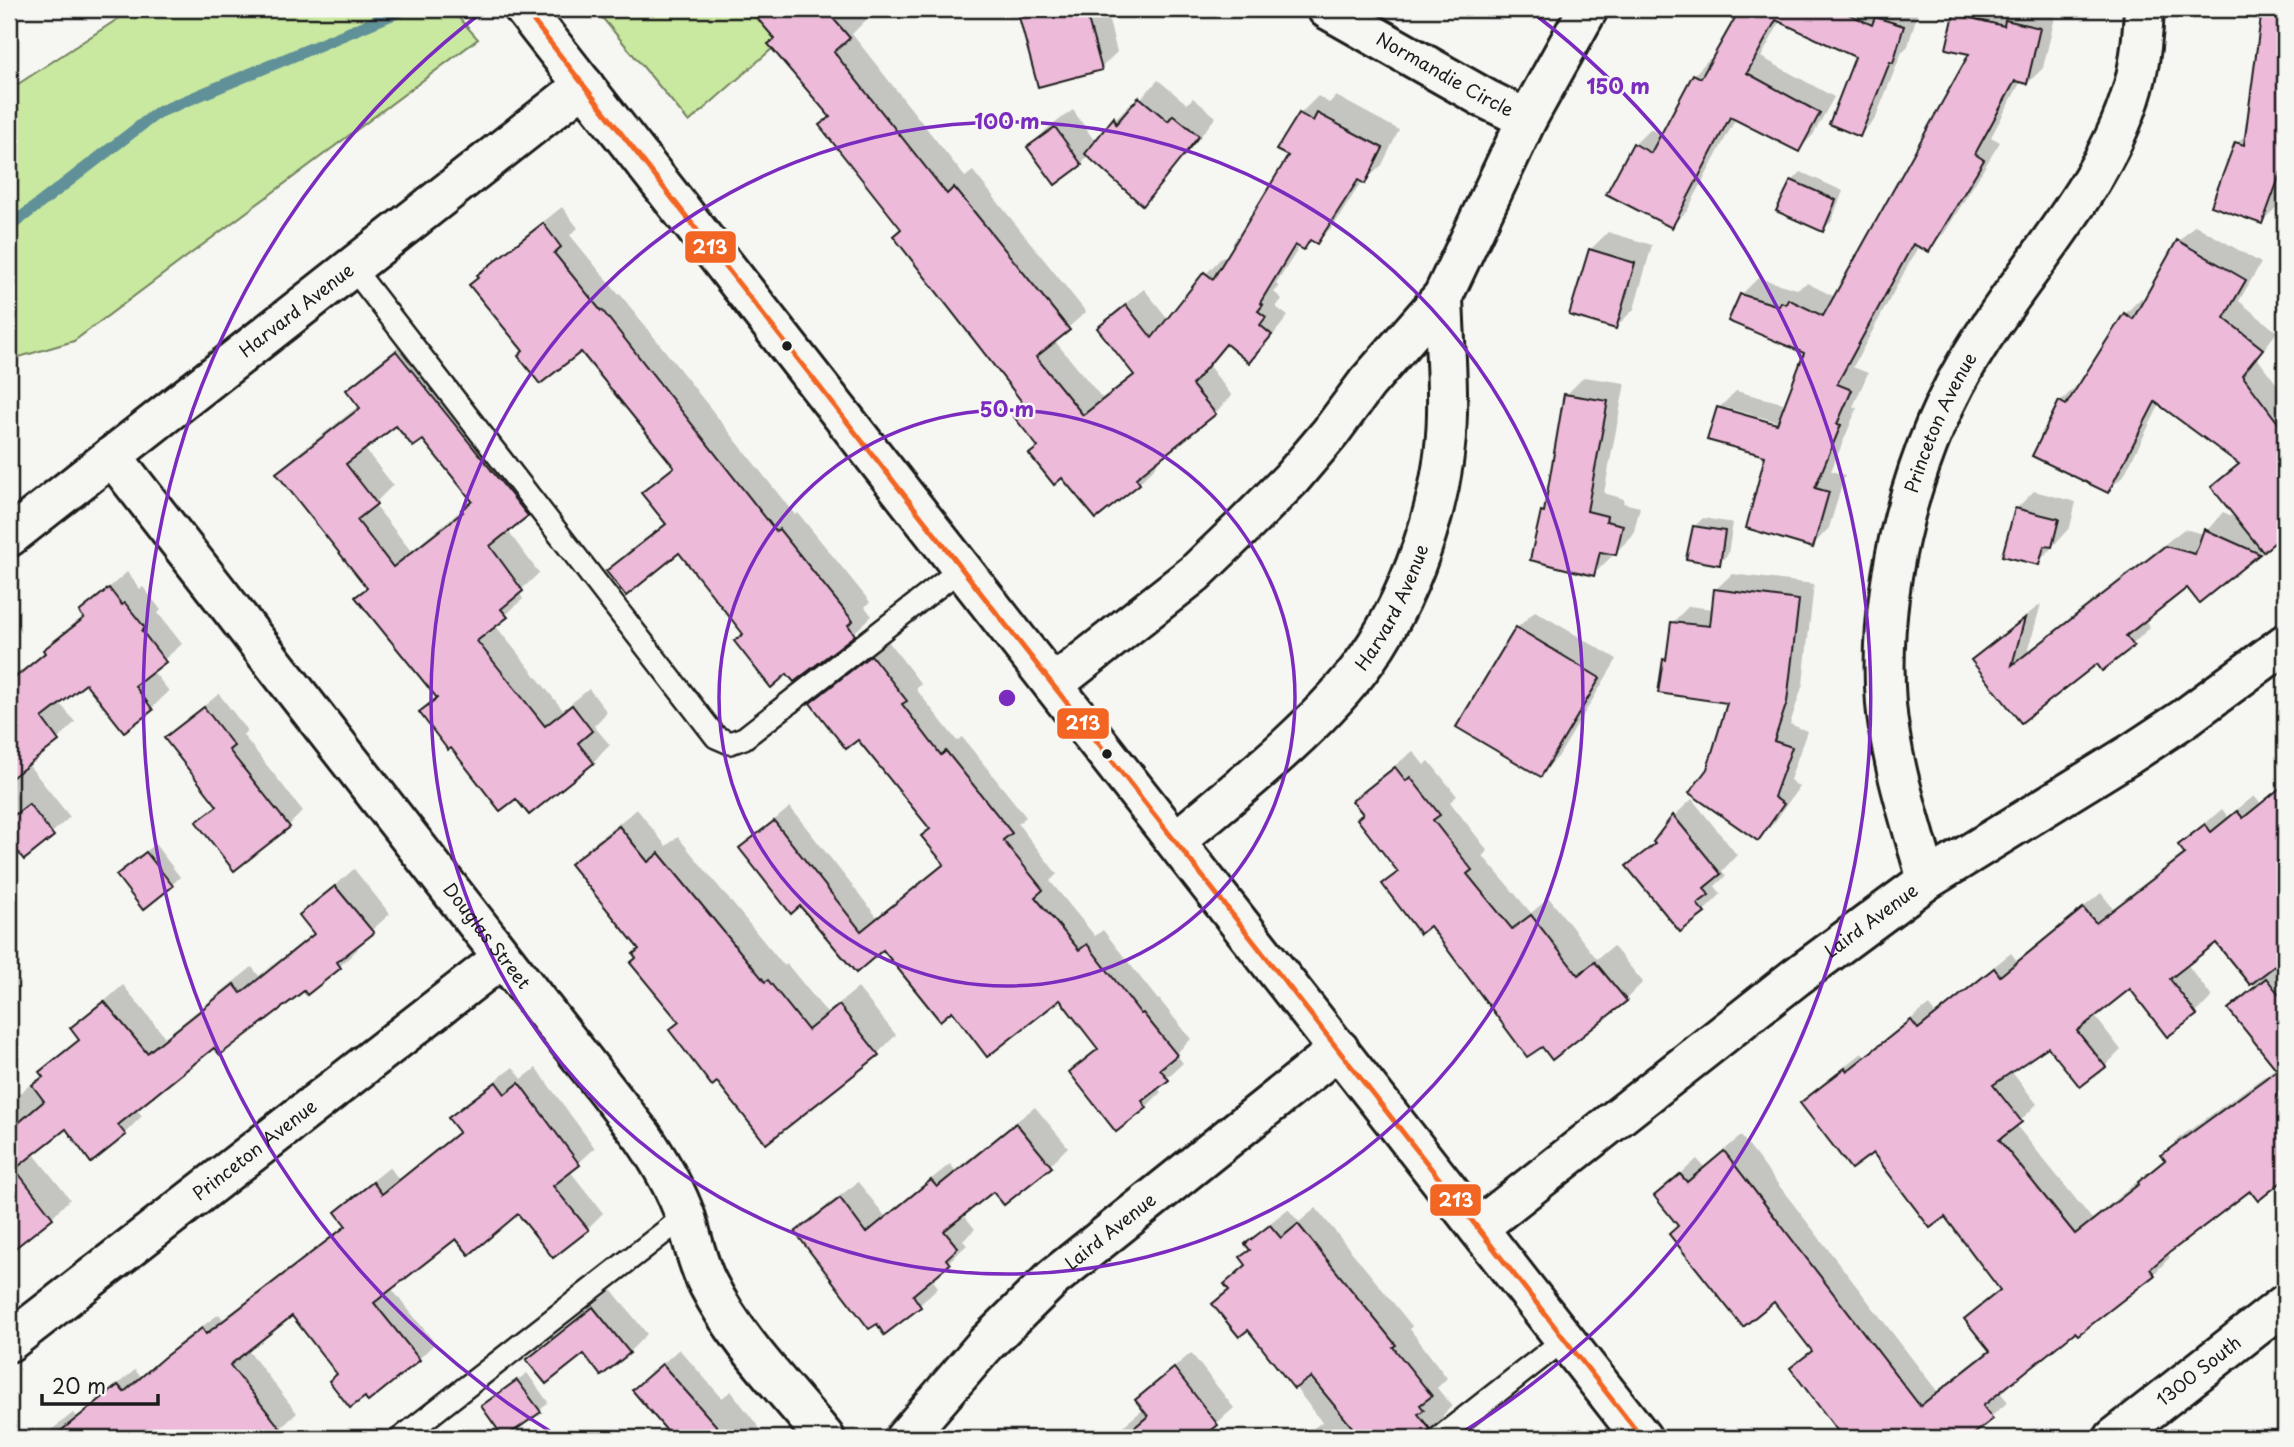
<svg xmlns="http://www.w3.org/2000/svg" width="2294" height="1447" font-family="'Playpen Sans',sans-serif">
<rect width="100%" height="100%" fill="#f6f6f2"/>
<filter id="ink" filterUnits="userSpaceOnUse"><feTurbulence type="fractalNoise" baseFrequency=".0143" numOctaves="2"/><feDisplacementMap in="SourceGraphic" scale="14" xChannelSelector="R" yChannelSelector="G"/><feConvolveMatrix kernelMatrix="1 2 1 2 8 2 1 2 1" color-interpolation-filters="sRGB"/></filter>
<g filter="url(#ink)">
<!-- green -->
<g fill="#c9e8a0" stroke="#72825e" stroke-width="2">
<polygon points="133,9 451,9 478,39 74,341 9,360 9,90"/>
<polygon points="595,9 817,9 689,122"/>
</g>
<!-- shadow -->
<g fill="#0003" fill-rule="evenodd">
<polygon points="760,9 858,9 867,19 852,34 965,177 973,171 1086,312 1054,340 1102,398 1135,373 1100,328 1117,310 1144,289 1169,320 1206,274 1223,256 1227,259 1291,156 1300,114 1318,96 1329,103 1336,96 1399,130 1382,165 1364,182 1362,181 1334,225 1317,242 1312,239 1303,248 1300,246 1276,284 1279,287 1274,292 1282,299 1276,307 1288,316 1267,343 1249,361 1228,343 1209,366 1232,396 1215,413 1154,462 1157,465 1139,483 1096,516 1039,446 1028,406 903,229 822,125 831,116 777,39 755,14"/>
<polygon points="1018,9 1106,9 1117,52 1101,68 1039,85"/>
<polygon points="1742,9 1911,9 1918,11 1908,46 1902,52 1875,119 1860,135 1857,56 1781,20 1761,57 1834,97 1813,135 1798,150 1736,118 1687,211 1671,226 1635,144 1650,129 1662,136 1694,75 1709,59 1712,61"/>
<path d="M1962 9H2057L2043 68 2027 84 2021 81 1991 137 2000 142 1945 232 1928 249 1919 245 1853 367 1868 373 1853 407 1857 408 1831 471 1845 475 1829 528 1812 546 1767 455 1719 408 1736 391 1786 404 1806 352 1741 295 1758 278 1797 289 1807 283 1835 297 1971 53 1956 15ZM1727 408 1786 424 1785 428 1727 412Z"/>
<polygon points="2251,9 2285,9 2285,186 2278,206 2261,222 2237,143 2248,132 2262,15 2250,15"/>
<polygon points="1158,80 1187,104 1193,98 1216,117 1161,185 1143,203 1089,155 1081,164 1029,147 1047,129 1073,110 1096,143 1116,118 1133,101 1134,106"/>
<polygon points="1801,172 1843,191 1831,222 1822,230 1792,181"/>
<polygon points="562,207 578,228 570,235 619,295 620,294 795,515 798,513 870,602 865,607 872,616 854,633 794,680 744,634 680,551 609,571 626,553 667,522 644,493 674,465 581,349 525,351 479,275 497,258"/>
<polygon points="2195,225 2261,263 2239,301 2277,332 2257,358 2285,395 2285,532 2199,600 2187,586 2144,619 2150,627 2132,645 2097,662 2021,721 1974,660 1992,642 2041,604 2028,651 2184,529 2204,534 2223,512 2239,519 2213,487 2240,462 2160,404 2124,475 2108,491 2060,402 2076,386 2079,387 2125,314 2141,298 2146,300 2179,241"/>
<polygon points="1608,232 1652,245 1634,309 1616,327 1590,250"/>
<path d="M414 335 544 498 507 530 539 573 519 592 523 599 495 625 563 710 589 689 607 712 594 726 610 745 593 762 529 812 516 796 451 746 421 712 437 696 358 597 368 587 278 473 295 456 360 405 348 390 365 373ZM396 423 423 437 474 500 411 551 374 504 393 485 364 448Z"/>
<polygon points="1584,377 1625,383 1604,493 1624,499 1623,503 1640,507 1633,535 1615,553 1612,552 1612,556 1594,574 1543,512 1546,508 1566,395"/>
<polygon points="2034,491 2076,502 2070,527 2038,563 2016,509"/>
<polygon points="1703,518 1733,523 1728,554 1719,563 1694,527"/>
<polygon points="127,572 140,589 143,587 161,610 158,613 182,644 152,670 169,691 152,708 86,681 59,702 75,722 58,739 27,763 70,817 24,857 9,838 9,680 46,651 62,633 84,616 81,612"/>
<polygon points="1732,574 1814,584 1803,684 1790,724 1807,731 1790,780 1799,787 1774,823 1758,839 1709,770 1730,702 1665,660 1668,657 1672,623 1689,606 1713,609 1715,590"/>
<polygon points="1535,611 1617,659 1558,757 1540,775 1517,628"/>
<polygon points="888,641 921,684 916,689 957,741 962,737 1026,817 1018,824 1057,874 1050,881 1095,936 1103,930 1158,1000 1159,999 1191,1039 1176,1054 1183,1063 1157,1087 1161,1092 1146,1107 1071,1072 1099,1047 1060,998 952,1009 884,948 801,904 741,848 790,807 877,917 945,862 932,828 858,737 812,703 828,688"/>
<polygon points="219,694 247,730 243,735 303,811 288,826 198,822 218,804 166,738 181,724"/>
<polygon points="1413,751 1424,765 1429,761 1457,796 1450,802 1488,851 1483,856 1531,913 1549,898 1597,959 1613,946 1643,982 1626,999 1430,924 1384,885 1398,870 1365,814 1354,801 1372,784"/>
<path d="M2285 783V1177L2258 1198 2251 1189 2167 1254 2170 1257 2154 1274 2075 1330 1999 1391 2008 1402 1966 1438H1845L1792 1369 1813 1349 1774 1300 1680 1226 1656 1196 1697 1159 1704 1167 1741 1136 1937 1391 1990 1349 1966 1319 2001 1288 1945 1215 1873 1150 1802 1103 1819 1087 1862 1053 1864 1056 1929 1005 1935 1014 2011 953 2017 961 2101 893 2113 908 2185 852 2180 845 2222 809 2228 817 2254 796 2260 803ZM2217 940 2254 987 2230 1009 2277 1067 2179 1138 2163 1155 2166 1158 2092 1219 2016 1125 2037 1104 2011 1071 2049 1045 2105 1066 2121 1050 2094 1015 2130 987 2167 1035 2196 1013 2212 997 2187 964Z"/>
<polygon points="1692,799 1737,855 1722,871 1726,876 1715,886 1721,894 1703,912 1628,866 1656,841 1674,816"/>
<polygon points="637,809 666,846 678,837 784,966 787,964 827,1013 858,988 896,1035 878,1053 767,1142 638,958 640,948 573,864 590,846"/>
<polygon points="155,844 180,877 172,885 119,875"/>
<polygon points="354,869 390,914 355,945 358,949 340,966 308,993 304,988 214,1045 136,1108 142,1116 124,1134 66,1127 33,1153 70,1199 52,1217 9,1250 9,1101 43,1075 41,1072 80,1038 73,1029 123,985 165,1037 252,967 259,976 315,932 301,915"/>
<polygon points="513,1067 522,1079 536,1068 595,1148 570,1171 603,1213 587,1229 518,1212 456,1236 391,1288 435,1343 419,1359 339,1374 292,1314 247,1349 297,1413 280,1429 286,1438 41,1438 73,1413 77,1417 135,1370 141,1377 181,1342 219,1314 223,1319 347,1224 338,1212 354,1196 390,1167 399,1180 460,1130 451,1118 467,1102"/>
<polygon points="1035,1107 1068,1147 1050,1165 994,1190 963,1214 975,1229 963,1241 967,1245 931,1278 938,1287 920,1305 884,1332 798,1232 816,1214 858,1182 885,1216 950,1164 955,1170"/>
<polygon points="1316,1208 1412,1326 1410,1329 1447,1378 1437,1388 1452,1406 1443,1415 1443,1423 1459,1435 1469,1429 1476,1437 1490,1427 1499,1438 1300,1438 1322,1422 1248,1327 1214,1304 1230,1288 1226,1284 1247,1264 1242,1257 1251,1248 1248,1244 1265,1227 1288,1209 1299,1222"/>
<polygon points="612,1290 647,1334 629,1352 601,1374 584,1352 529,1360 547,1342"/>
<polygon points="679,1349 722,1398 731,1391 767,1438 676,1438 634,1390"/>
<polygon points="1191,1353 1234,1408 1200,1438 1108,1438 1144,1409 1137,1400"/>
<polygon points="527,1373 548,1402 539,1411 483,1406"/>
</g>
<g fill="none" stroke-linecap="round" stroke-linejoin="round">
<!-- stream -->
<polyline stroke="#619198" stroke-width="12" points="9,227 157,113 405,9"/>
</g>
<!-- building -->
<g fill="#edbad9" stroke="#1c1c1c" stroke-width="2" fill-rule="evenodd">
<polygon points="749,9 825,9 850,38 834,52 947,194 954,187 1070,330 1036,357 1083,415 1134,375 1097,328 1126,305 1152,338 1204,272 1213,279 1288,156 1276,150 1299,113 1313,121 1317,113 1383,148 1365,184 1358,180 1317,244 1310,240 1304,250 1295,245 1260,303 1263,305 1258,311 1266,317 1260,325 1272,335 1249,363 1226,344 1192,385 1216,414 1136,478 1140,484 1096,519 1062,478 1054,485 1029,454 1038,447 1014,417 1026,407 893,236 901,229 819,125 830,117 768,44 775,39"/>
<polygon points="1049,9 1085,9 1102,70 1038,87 1019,17"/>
<polygon points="1740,9 1838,9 1872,25 1875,17 1904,26 1893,63 1890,62 1860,137 1829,124 1855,57 1776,20 1747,73 1820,113 1799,152 1730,117 1672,228 1606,194 1633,143 1651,153 1693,74 1701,78"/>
<polygon points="2262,9 2285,9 2285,161 2262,224 2211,206 2235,142 2244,145"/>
<polygon points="1954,14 2004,26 2005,20 2040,28 2027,84 2015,81 1975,154 1984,160 1929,252 1913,244 1837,384 1852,390 1837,424 1841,425 1815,488 1829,492 1813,548 1746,528 1765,456 1707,440 1717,407 1777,424 1804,353 1728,321 1740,294 1779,306 1781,302 1786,304 1788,299 1823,316 1969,54 1946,49"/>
<polygon points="1139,97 1168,121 1173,115 1199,136 1143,206 1085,154 1114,117 1116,124"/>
<polygon points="1055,127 1082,165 1055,185 1027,147"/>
<polygon points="1791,180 1836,200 1823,232 1776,211"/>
<polygon points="543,223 561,247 554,253 601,311 602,310 776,531 779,529 853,621 848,625 855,635 794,682 787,674 771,688 734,641 743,634 679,553 626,596 606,571 666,524 641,493 674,467 581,352 540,384 518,356 523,351 469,285 479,277 477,275"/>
<polygon points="2177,240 2246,280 2224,318 2263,349 2242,375 2285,432 2285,534 2263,552 2211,487 2239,464 2155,402 2108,493 2032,456 2059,401 2066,405 2124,313 2133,319"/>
<polygon points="1589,249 1635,263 1616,329 1569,315"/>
<path d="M396 351 528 516 490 546 523 591 501 609 508 617 477 641 545 726 572 705 592 731 578 743 594 763 529 815 516 799 500 811 451 748 448 750 419 712 437 698 355 597 367 588 276 473 360 408 346 390ZM396 426 413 447 423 440 472 501 461 510 463 512 393 567 357 520 377 504 346 464Z"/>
<polygon points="1564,394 1608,401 1587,511 1607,516 1606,521 1623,525 1616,555 1600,552 1594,576 1530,560 1541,511 1544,512"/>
<polygon points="2015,508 2059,519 2052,547 2044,546 2039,565 2002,556"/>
<polygon points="1693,526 1725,531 1720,565 1686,559"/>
<polygon points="2204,529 2260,554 2199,603 2187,588 2126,636 2134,646 2102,671 2097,664 2021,723 1971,660 2025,618 2012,665 2165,546 2195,554"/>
<polygon points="109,588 122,605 125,603 145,628 142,631 166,662 135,686 153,710 124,732 86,684 42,718 59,741 9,780 9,676 12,680 45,653 43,650 84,618 79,612"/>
<polygon points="1714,589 1799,600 1787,702 1774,741 1792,747 1774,797 1784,804 1758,841 1689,793 1707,769 1727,703 1658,693 1663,659 1666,660 1671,622 1710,626"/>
<polygon points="1516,627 1600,678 1541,777 1456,727"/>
<polygon points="871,655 907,701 902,704 941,755 946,751 1012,833 1003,840 1043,890 1035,897 1079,950 1087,944 1141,1014 1143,1013 1177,1055 1160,1069 1169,1080 1142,1101 1147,1108 1116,1132 1069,1072 1098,1049 1060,1000 987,1057 952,1011 940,1021 883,950 856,973 800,906 791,914 739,848 774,821 861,931 944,864 921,836 930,829 858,740 846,749 810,703"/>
<polygon points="204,707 234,746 229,750 290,827 234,871 196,822 217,806 164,738"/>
<polygon points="1395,767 1406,781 1410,777 1440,815 1433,820 1472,870 1467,874 1512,929 1531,915 1578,975 1595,962 1627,1001 1552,1060 1542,1047 1527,1057 1430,926 1420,934 1382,884 1398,872 1357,819 1363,814 1352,801"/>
<polygon points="2285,784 2285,958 2250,985 2216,943 2170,979 2197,1015 2167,1037 2130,989 2077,1031 2106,1067 2080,1087 2048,1047 1993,1085 2022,1122 1999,1140 2075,1234 2139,1184 2138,1182 2165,1160 2161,1155 2277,1070 2228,1009 2266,978 2285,1002 2285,1179 2258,1201 2250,1191 2169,1253 2150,1269 2155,1275 2078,1335 2075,1332 1983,1406 1993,1419 1969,1438 1843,1438 1790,1368 1812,1351 1774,1302 1743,1327 1669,1234 1678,1226 1654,1196 1680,1174 1687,1182 1724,1151 1920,1406 1990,1351 1964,1319 2000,1290 1945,1217 1930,1228 1873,1153 1851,1169 1800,1103 1845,1068 1847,1071 1911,1020 1918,1029 1994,968 2000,976 2083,908 2096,923 2185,854 2178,845 2205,824 2211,832 2237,811 2243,818"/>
<polygon points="29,804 54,836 24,860 9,840 9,819"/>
<polygon points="1673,815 1721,874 1704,888 1709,895 1697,904 1705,913 1680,932 1626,866 1655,844 1653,842"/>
<polygon points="619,826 648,862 659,853 765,982 768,980 808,1030 839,1005 879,1055 766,1144 717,1082 712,1086 669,1030 679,1022 630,963 636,958 633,954 639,949 570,864"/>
<polygon points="146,852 173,886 143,910 116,875"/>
<polygon points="335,886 374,933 337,962 341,968 307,995 304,991 220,1055 214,1048 118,1125 126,1135 91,1163 66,1129 15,1169 53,1218 9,1253 9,1131 44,1101 32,1085 43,1077 39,1072 79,1040 70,1028 104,1001 147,1053 234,984 241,993 314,934 299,915"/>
<polygon points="496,1082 505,1094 519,1083 580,1165 553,1186 589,1230 553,1258 518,1214 469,1255 456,1239 374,1303 420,1360 368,1402 365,1397 350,1408 329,1381 337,1374 292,1316 230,1365 288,1438 52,1438 118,1385 124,1392 163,1358 202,1328 206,1334 346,1226 335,1212 373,1182 382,1194 459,1132 448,1118"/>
<polygon points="1016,1123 1052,1167 1004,1205 993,1192 944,1231 958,1248 946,1259 950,1264 913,1295 921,1307 884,1335 877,1324 869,1329 795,1232 840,1198 866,1233 931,1180 937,1187"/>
<polygon points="1298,1224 1396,1345 1393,1347 1432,1396 1420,1405 1424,1410 1418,1414 1430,1429 1426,1438 1361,1438 1311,1377 1294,1389 1248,1330 1239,1337 1212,1304 1229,1290 1224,1284 1246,1265 1240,1257 1250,1250 1245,1244 1270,1225 1281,1238"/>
<polygon points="593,1307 630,1353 601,1376 584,1354 546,1384 526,1360"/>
<polygon points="662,1364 727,1438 673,1438 632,1390"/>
<polygon points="1174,1368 1218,1425 1202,1438 1122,1438 1148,1416 1135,1400"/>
<polygon points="517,1380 541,1412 504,1438 481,1406"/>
</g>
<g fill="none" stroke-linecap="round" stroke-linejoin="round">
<!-- service casing -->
<g stroke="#1c1c1c" stroke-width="26">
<g id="service">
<polyline points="352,267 716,737 730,743 744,738 962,568"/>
<polyline points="401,1438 685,1216"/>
<polyline points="1439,1438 1565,1339"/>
</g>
</g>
<!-- minor casing -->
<g stroke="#1c1c1c" stroke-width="44">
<g id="minor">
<path id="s1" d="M1327 9 1486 99 1527 119"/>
<path id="s2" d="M112 456 643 1137C660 1162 676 1189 686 1218 693 1240 697 1263 708 1284 736 1340 786 1390 825 1438"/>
<path id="s3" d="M9 537 584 85"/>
<polyline points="1053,685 1194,574 1244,526 1291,479 1330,433 1367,383 1443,296 1527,119 1588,9"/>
<path id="s4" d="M1176 841C1236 790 1309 734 1358 671 1410 603 1446 499 1447 413 1448 374 1444 335 1443 296"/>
<path id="s5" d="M1927 880C1911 822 1891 764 1886 704 1877 585 1913 446 1978 345 2030 262 2114 174 2136 77 2141 55 2143 32 2144 9"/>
<path id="s6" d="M1478 1228 1796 977 1927 880 2129 755 2185 718 2285 644"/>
<path id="s7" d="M9 1342 502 958"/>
<path id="s8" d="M905 1438 985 1345 1053 1278 1339 1049"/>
</g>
</g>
<!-- tertiary casing -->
<g stroke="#1c1c1c" stroke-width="44">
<g id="tertiary">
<path id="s9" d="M2114 1438 2285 1304"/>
</g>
</g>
<!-- secondary casing -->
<g stroke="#1c1c1c" stroke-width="44">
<polyline id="secondary" points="524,9 1642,1438"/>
</g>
<!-- service -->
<use href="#service" stroke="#f6f6f2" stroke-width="21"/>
<!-- minor -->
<use href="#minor" stroke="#f6f6f2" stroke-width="38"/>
<!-- tertiary -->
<use href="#tertiary" stroke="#f6f6f2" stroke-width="38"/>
<!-- secondary -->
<use href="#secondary" stroke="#f6f6f2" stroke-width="38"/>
<!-- bus-1 casing -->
<g stroke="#f6f6f2" stroke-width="10">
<polyline id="bus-1" points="524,9 1642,1438"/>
</g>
<!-- bus-1 -->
<use href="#bus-1" stroke="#f26522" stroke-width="5"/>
</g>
</g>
<!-- distance rings -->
<g fill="none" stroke="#7b2cbf" stroke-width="3.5">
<circle cx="1007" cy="698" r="288"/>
<circle cx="1007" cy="698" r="576"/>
<path d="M556 1435A864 864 0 0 1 481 13M1533 13A864 864 0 0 1 1458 1435"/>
</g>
<!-- markers -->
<g fill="#1c1c1c" stroke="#f6f6f2" stroke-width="2.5">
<circle cx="787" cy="346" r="6"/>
<circle cx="1107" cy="754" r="6"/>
</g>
<g text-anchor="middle" stroke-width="5" stroke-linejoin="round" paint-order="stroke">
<!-- street labels -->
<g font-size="18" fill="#1c1c1c" stroke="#f6f6f2">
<text dy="6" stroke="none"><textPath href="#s1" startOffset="135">Normandie Circle</textPath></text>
<text dy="6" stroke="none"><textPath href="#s3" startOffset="366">Harvard Avenue</textPath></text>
<text dy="6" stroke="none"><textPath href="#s5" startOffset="471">Princeton Avenue</textPath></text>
<text dy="6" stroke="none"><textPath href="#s4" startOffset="322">Harvard Avenue</textPath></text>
<text dy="6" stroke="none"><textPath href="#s6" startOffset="499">Laird Avenue</textPath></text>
<text dy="6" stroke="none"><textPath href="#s2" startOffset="609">Douglas Street</textPath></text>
<text dy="6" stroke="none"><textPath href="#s7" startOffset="312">Princeton Avenue</textPath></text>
<text dy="6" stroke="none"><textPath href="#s8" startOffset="292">Laird Avenue</textPath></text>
<text dy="6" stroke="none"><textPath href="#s9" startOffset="108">1300 South</textPath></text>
</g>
</g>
<circle cx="1007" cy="698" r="10" fill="#7b2cbf" stroke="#f6f6f2" stroke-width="3.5"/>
<g font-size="21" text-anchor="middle" font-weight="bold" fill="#7b2cbf" stroke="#f6f6f2" stroke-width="5" stroke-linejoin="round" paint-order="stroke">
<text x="1618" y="94">150 m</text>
<text x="1007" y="129">100 m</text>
<text x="1007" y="417">50 m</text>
</g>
<g stroke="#f6f6f2" stroke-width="2.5">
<rect x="684" y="230" width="53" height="34" rx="7" fill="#f26522"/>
<rect x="1056" y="707" width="54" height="33" rx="7" fill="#f26522"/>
<rect x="1429" y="1183" width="53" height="34" rx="7" fill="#f26522"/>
</g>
<g font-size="19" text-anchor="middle" font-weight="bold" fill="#fff">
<text x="710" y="254">213</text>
<text x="1083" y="730">213</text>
<text x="1456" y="1207">213</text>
</g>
<!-- margin -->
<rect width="2294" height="1447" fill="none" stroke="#f6f6f2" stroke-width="35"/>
<rect x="18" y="18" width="2259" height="1412" fill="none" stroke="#1c1c1c" stroke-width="2.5" filter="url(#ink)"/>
<!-- scale -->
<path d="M42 1394v10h116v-10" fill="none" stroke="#1c1c1c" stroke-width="3.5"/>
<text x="52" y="1394" font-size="21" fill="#1c1c1c" stroke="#f6f6f2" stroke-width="5" paint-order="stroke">20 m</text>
</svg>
